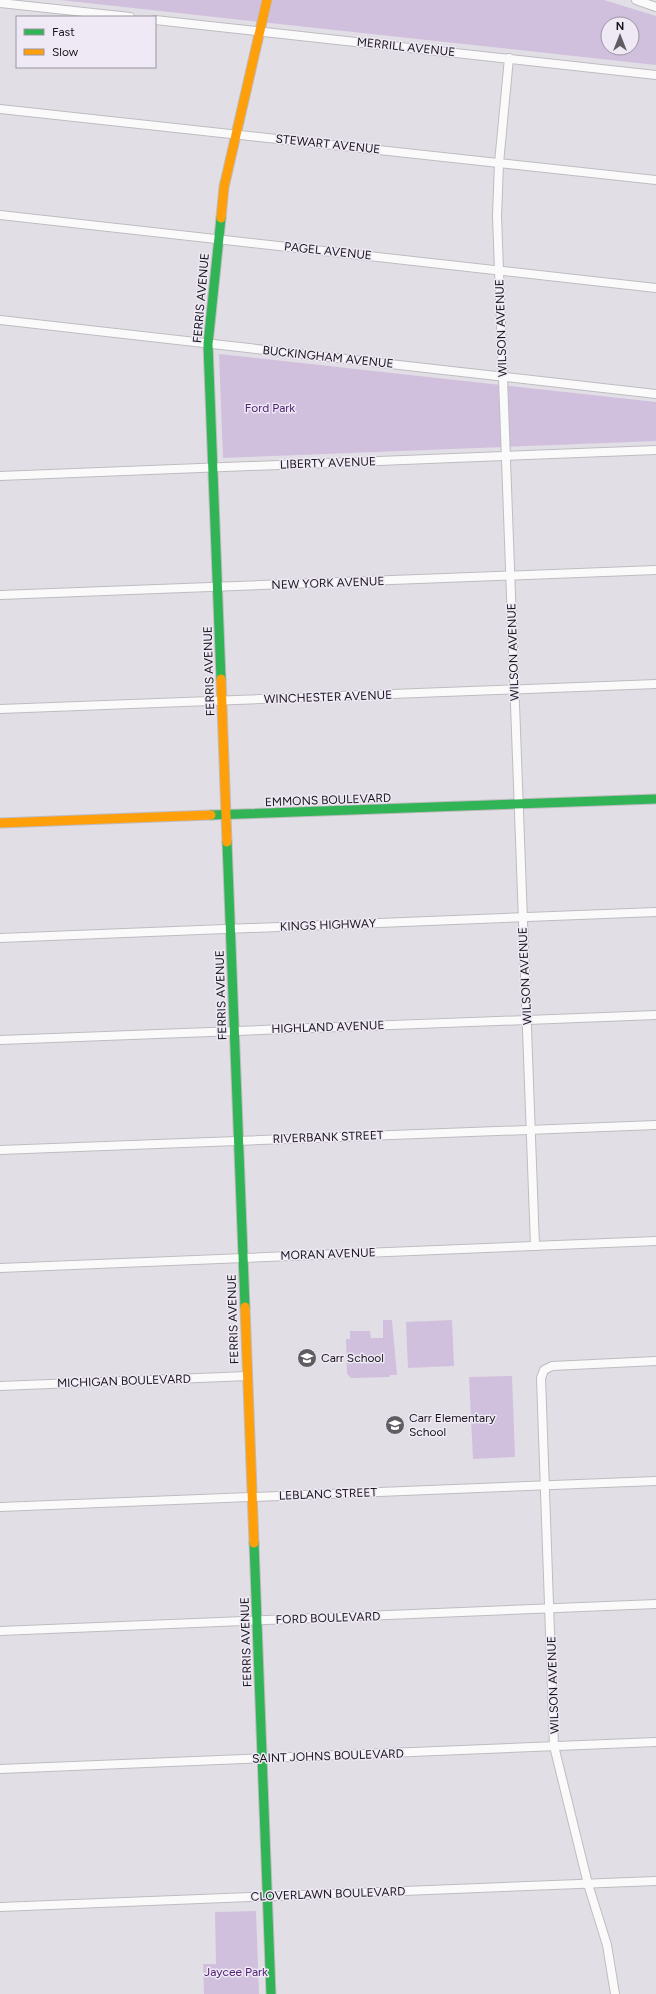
<svg xmlns="http://www.w3.org/2000/svg" width="656" height="1994" font-family="Figtree,sans-serif">
<rect width="100%" height="100%" fill="#e2dee5"/>
<!-- park -->
<g fill="#d0c0de" fill-rule="evenodd">
<path d="M60 0H604L656 16V65ZM608 24H632V48H608Z"/>
<polygon points="219,354 656,402 656,441 223,458"/>
<polygon points="383,1320 392,1320 397,1375 390,1375 390,1377 351,1378 347,1374 346,1339 350,1339 350,1331 370,1331 371,1338 383,1338"/>
<polygon points="452,1320 454,1366 408,1368 406,1322"/>
<polygon points="512,1376 515,1457 473,1459 469,1377"/>
<polygon points="256,1911 259,1994 204,1994 203,1964 216,1964 215,1912"/>
</g>
<g fill="none" stroke-linecap="round" stroke-linejoin="round">
<!-- street casing -->
<g stroke="#bfbcc1" stroke-width="10">
<g id="street">
<polyline points="636,0 656,7"/>
<polyline points="0,3 130,17"/>
<polyline points="155,20 656,75"/>
<polyline points="509,58 499,163 497,216 535,1246"/>
<polyline points="0,109 656,180"/>
<polyline points="0,215 656,288"/>
<polyline points="0,320 656,394"/>
<polyline points="0,476 656,450"/>
<polyline points="0,595 656,570"/>
<polyline points="0,709 656,684"/>
<polyline points="0,938 656,912"/>
<polyline points="0,1040 656,1015"/>
<polyline points="0,1150 656,1125"/>
<polyline points="0,1268 656,1241"/>
<polyline points="0,1386 248,1376"/>
<polyline points="0,1507 656,1481"/>
<polyline points="0,1631 656,1604"/>
<polyline points="0,1769 656,1742"/>
<polyline points="0,1907 656,1881"/>
<polyline points="615,1994 607,1945 588,1884 554,1746 541,1378 544,1370 552,1366 656,1361"/>
</g>
</g>
<!-- fast casing -->
<g stroke="#bfbcc1" stroke-width="11">
<g id="fast">
<polyline points="221,679 208,344 221,218"/>
<polyline points="211,815 656,799"/>
<polyline points="227,842 245,1307"/>
<polyline points="254,1543 271,1994"/>
</g>
</g>
<!-- slow casing -->
<g stroke="#bfbcc1" stroke-width="11">
<g id="slow">
<polyline points="221,218 224,187 267,0"/>
<polyline points="221,679 227,842"/>
<polyline points="0,823 211,815"/>
<polyline points="245,1307 254,1543"/>
</g>
</g>
<!-- street -->
<use href="#street" stroke="#fbfafb" stroke-width="8"/>
<!-- fast -->
<use href="#fast" stroke="#30b455" stroke-width="9"/>
<!-- slow -->
<use href="#slow" stroke="#ff9f0a" stroke-width="9"/>
</g>
<!-- icons -->
<defs>
<g id="school-disc" transform="scale(1)"><circle r="9.5" fill="#5f5c62" stroke="#efe9f6"/><path d="M0-5L7-2L0 1L-7-2ZM-4 1L0 2.5L4 1V4Q0 6-4 4Z" fill="#fff"/></g>
</defs>
<g fill-rule="evenodd">
<use href="#school-disc" x="307" y="1358"/>
<use href="#school-disc" x="395" y="1425"/>
</g>
<g text-anchor="middle" stroke-width="3" stroke-linejoin="round" paint-order="stroke">
<!-- street labels -->
<g font-size="12" fill="#18161b" stroke="#efe9f6">
<text transform="translate(406 47) rotate(6)" y="4">MERRILL AVENUE</text>
<text transform="translate(328 144) rotate(6)" y="4">STEWART AVENUE</text>
<text transform="translate(328 251) rotate(6)" y="4">PAGEL AVENUE</text>
<text transform="translate(201 298) rotate(-85)" y="4">FERRIS AVENUE</text>
<text transform="translate(501 328) rotate(-92)" y="4">WILSON AVENUE</text>
<text transform="translate(328 357) rotate(6)" y="4">BUCKINGHAM AVENUE</text>
<text transform="translate(328 463) rotate(-2)" y="4">LIBERTY AVENUE</text>
<text transform="translate(328 583) rotate(-2)" y="4">NEW YORK AVENUE</text>
<text transform="translate(513 652) rotate(-92)" y="4">WILSON AVENUE</text>
<text transform="translate(209 671) rotate(-92)" y="4">FERRIS AVENUE</text>
<text transform="translate(328 697) rotate(-2)" y="4">WINCHESTER AVENUE</text>
<text transform="translate(328 800) rotate(-2)" y="4">EMMONS BOULEVARD</text>
<text transform="translate(328 925) rotate(-2)" y="4">KINGS HIGHWAY</text>
<text transform="translate(525 976) rotate(-93)" y="4">WILSON AVENUE</text>
<text transform="translate(221 995) rotate(-92)" y="4">FERRIS AVENUE</text>
<text transform="translate(328 1027) rotate(-2)" y="4">HIGHLAND AVENUE</text>
<text transform="translate(328 1137) rotate(-2)" y="4">RIVERBANK STREET</text>
<text transform="translate(328 1254) rotate(-2)" y="4">MORAN AVENUE</text>
<text transform="translate(233 1319) rotate(-92)" y="4">FERRIS AVENUE</text>
<text transform="translate(124 1381) rotate(-2)" y="4">MICHIGAN BOULEVARD</text>
<text transform="translate(328 1494) rotate(-2)" y="4">LEBLANC STREET</text>
<text transform="translate(328 1618) rotate(-2)" y="4">FORD BOULEVARD</text>
<text transform="translate(246 1642) rotate(-92)" y="4">FERRIS AVENUE</text>
<text transform="translate(553 1685) rotate(-92)" y="4">WILSON AVENUE</text>
<text transform="translate(328 1756) rotate(-2)" y="4">SAINT JOHNS BOULEVARD</text>
<text transform="translate(328 1894) rotate(-2)" y="4">CLOVERLAWN BOULEVARD</text>
</g>
<!-- park labels -->
<g font-size="12" fill="#512371" stroke="#efe9f6">
<text x="270" y="412">Ford Park</text>
<text x="236" y="1976">Jaycee Park</text>
</g>
<!-- poi labels -->
<g font-size="12" fill="#18161b" stroke="#efe9f6" text-anchor="start">
<text x="321" y="1362">Carr School</text>
<text x="409" y="1422">Carr Elementary<tspan x="409" dy="14">School</tspan></text>
</g>
</g>
<!-- legend -->
<rect x="16" y="16" width="140" height="52" fill="#efe9f6" stroke="#99959e"/>
<rect x="24" y="29" width="20" height="6" fill="#30b455" stroke="#99959e"/>
<text x="52" y="36" font-size="12" fill="#18161b">Fast</text>
<rect x="24" y="49" width="20" height="6" fill="#ff9f0a" stroke="#99959e"/>
<text x="52" y="56" font-size="12" fill="#18161b">Slow</text>
<!-- north arrow -->
<g transform="translate(620 36)"><circle r="19" fill="#efe9f6" stroke="#99959e"/>
<path d="M0-3L7 15L0 10L-7 15Z" fill="#5f5c62"/>
<text y="-6" font-size="11" font-weight="bold" text-anchor="middle" fill="#18161b">N</text>
</g>
</svg>
